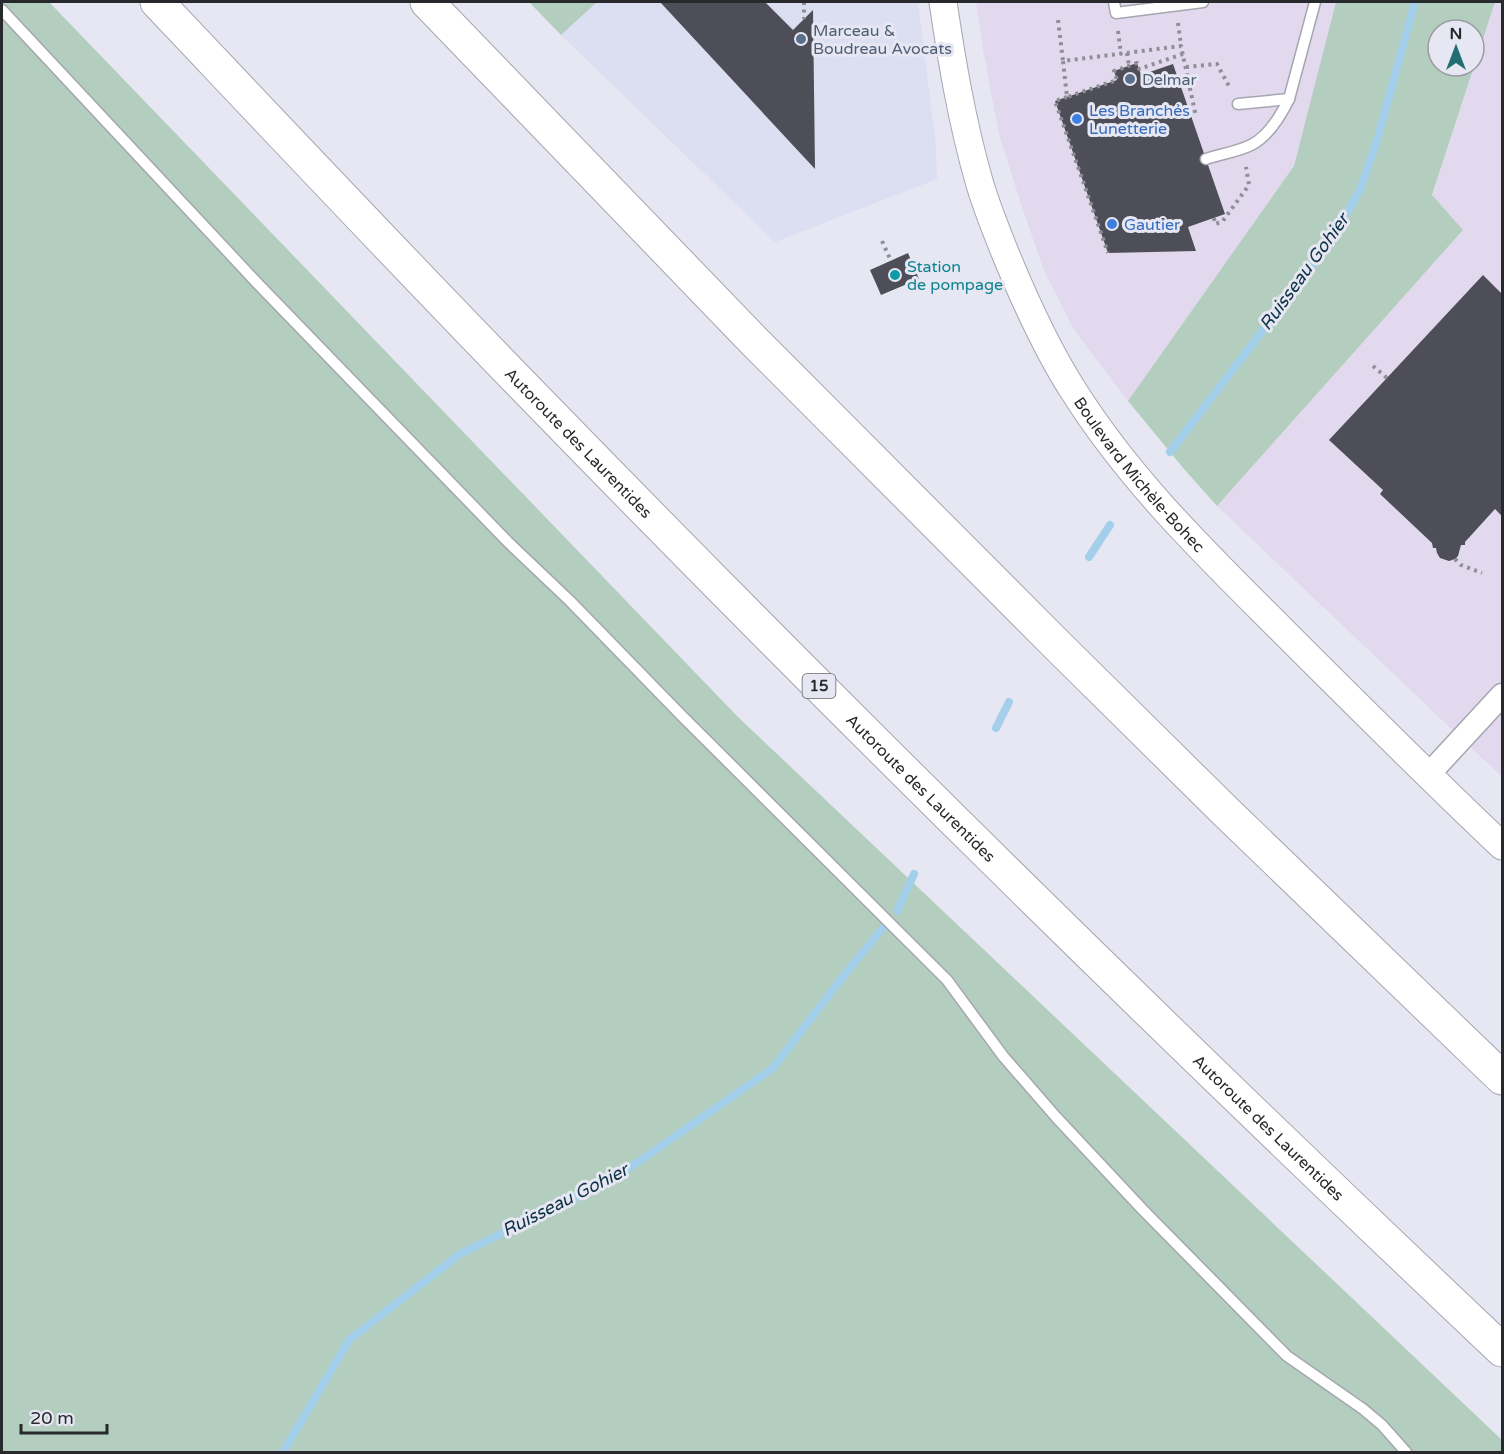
<svg xmlns="http://www.w3.org/2000/svg" width="1504" height="1454" font-family="'Varela Round',sans-serif">
<rect width="100%" height="100%" fill="#e6e7f2"/>
<!-- built -->
<polygon fill="#dcdef1" points="597,2 918,2 936,146 937,179 775,242 561,35"/>
<!-- industrial -->
<g fill="#e3d9ee">
<polygon points="976,2 1336,2 1295,166 1128,401 1074,330 1044,271 1020,201 999,134 983,50"/>
<polygon points="1495,2 1502,2 1502,777 1217,506 1463,230 1432,196"/>
</g>
<!-- green -->
<g fill="#b3cebe" fill-rule="evenodd">
<polygon points="2,2 49,2 738,717 1502,1440 1502,1452 2,1452"/>
<polygon points="529,2 597,2 561,35"/>
<path d="M1336 2H1495L1432 195 1463 230 1217 506 1184 469 1128 401 1294 166ZM1438 30H1474V66H1438Z"/>
</g>
<g fill="none" stroke-linecap="round" stroke-linejoin="round">
<!-- stream -->
<g stroke="#a3cfea" stroke-width="8">
<polyline points="1170,452 1331,241 1360,190 1378,137 1415,2"/>
<polyline points="1089,557 1110,525"/>
<polyline points="996,728 1009,702"/>
<polyline points="897,911 914,874"/>
<polyline points="283,1452 349,1340 460,1254 615,1178 773,1068 838,983 882,929"/>
</g>
</g>
<!-- building -->
<g fill="#4d4e57">
<polygon points="660,2 765,2 793,30 813,10 815,169"/>
<polygon points="1137,63 1141,75 1173,64 1225,214 1188,227 1196,251 1108,253 1055,101 1117,80 1114,71"/>
<polygon points="908,253 919,279 881,295 870,270"/>
<polygon points="1483,275 1502,294 1502,516 1495,509 1465,542 1465,545 1461,545 1458,556 1455,559 1449,561 1440,558 1437,553 1436,548 1433,548 1432,543 1380,494 1383,490 1329,440"/>
</g>
<g fill="none" stroke-linecap="round" stroke-linejoin="round">
<!-- service casing -->
<g stroke="#a5a6b0" stroke-width="13">
<g id="service">
<polyline points="1114,2 1116,13 1203,2"/>
<polyline points="2,10 259,285 508,542 570,601 682,716 947,980 1003,1056 1056,1117 1143,1210 1287,1356 1363,1409 1382,1425 1406,1452"/>
<polyline points="1238,104 1289,99 1315,2"/>
<path d="M1206 159C1220 154 1237 152 1251 145 1268 137 1281 115 1289 99"/>
</g>
</g>
<!-- minor casing -->
<g stroke="#a5a6b0" stroke-width="25">
<polyline id="minor" points="1429,774 1502,695"/>
</g>
<!-- tertiary casing -->
<g stroke="#a5a6b0" stroke-width="29">
<g id="tertiary">
<path id="s1" d="M943 2C952 62 962 122 979 181 986 206 996 230 1006 255 1025 301 1046 348 1073 390 1130 481 1207 555 1282 630 1355 703 1428 776 1502 846"/>
</g>
</g>
<!-- motorway casing -->
<g stroke="#a5a6b0" stroke-width="35">
<g id="motorway">
<path id="s2" d="M157 2C284 136 411 271 540 403 854 726 1175 1041 1502 1350"/>
<polyline points="427,2 752,339 1057,645 1224,810 1502,1078"/>
</g>
</g>
<!-- path -->
<g stroke="#8e8f96" stroke-width="4" stroke-dasharray="3 4.5" stroke-linecap="butt">
<polyline points="804,2 804,19"/>
<polyline points="1058,20 1063,61"/>
<polyline points="1178,23 1181,46"/>
<polyline points="1118,31 1121,54"/>
<polyline points="1127,53 1129,66"/>
<path d="M1183 54 1139 69 1137 63 1114 71 1117 80 1067 97 1063 61 1181 46C1186 70 1191 93 1196 117"/>
<polyline points="1186,67 1217,64 1230,88"/>
<polyline points="1067,97 1055,101 1108,253"/>
<polyline points="1214,218 1215,224 1222,222 1249,185 1246,167"/>
<polyline points="882,241 891,261"/>
<polyline points="1373,366 1387,378"/>
<polyline points="1455,559 1461,565 1482,573"/>
</g>
<!-- service -->
<use href="#service" stroke="#fff" stroke-width="10"/>
<!-- minor -->
<use href="#minor" stroke="#fff" stroke-width="22"/>
<!-- tertiary -->
<use href="#tertiary" stroke="#fff" stroke-width="27"/>
<!-- motorway -->
<use href="#motorway" stroke="#fff" stroke-width="33"/>
</g>
<!-- markers -->
<g fill="#5c6f8a" stroke="#e6e7f2" stroke-width="2">
<circle cx="801" cy="39" r="6"/>
<circle cx="1130" cy="79" r="6"/>
</g>
<g fill="#3f7fe0" stroke="#e6e7f2" stroke-width="2">
<circle cx="1077" cy="119" r="6"/>
<circle cx="1112" cy="224" r="6"/>
</g>
<circle fill="#0f9aa8" stroke="#e6e7f2" stroke-width="2" cx="895" cy="275" r="6"/>
<g text-anchor="middle" stroke-width="6" stroke-linejoin="round" paint-order="stroke">
<!-- shield labels -->
<rect fill="#e6e7f2" stroke="#616268" stroke-width="1.5" x="802.5" y="674" width="33" height="24" rx="4.5"/>
<g font-size="15" font-weight="bold" fill="#28292d">
<text x="819" y="691">15</text>
</g>
<!-- service labels -->
<g font-size="16" fill="#4e5e75" stroke="#e6e7f2" text-anchor="start">
<text x="813" y="36">Marceau &amp;<tspan x="813" dy="18">Boudreau Avocats</tspan></text>
<text x="1142" y="85">Delmar</text>
</g>
<!-- shop labels -->
<g font-size="16" fill="#366cbe" stroke="#e6e7f2" text-anchor="start">
<text x="1089" y="116">Les Branchés<tspan x="1089" dy="18">Lunetterie</tspan></text>
<text x="1124" y="230">Gautier</text>
</g>
<!-- culture labels -->
<g font-size="16" fill="#0d838f" stroke="#e6e7f2" text-anchor="start">
<text x="907" y="272">Station<tspan x="907" dy="18">de pompage</tspan></text>
</g>
<!-- street labels -->
<g font-size="16" fill="#28292d" stroke="#e6e7f2">
<text dy="6" stroke="none"><textPath href="#s2" startOffset="610">Autoroute des Laurentides</textPath></text>
<text dy="6" stroke="none"><textPath href="#s1" startOffset="520">Boulevard Michèle-Bohec</textPath></text>
<text dy="6" stroke="none"><textPath href="#s2" startOffset="1096">Autoroute des Laurentides</textPath></text>
<text dy="6" stroke="none"><textPath href="#s2" startOffset="1582">Autoroute des Laurentides</textPath></text>
</g>
<!-- water labels -->
<g font-size="18" font-style="italic" fill="#0d3246" stroke="#e6e7f2">
<text transform="translate(1304 272) rotate(-54)" y="6">Ruisseau Gohier</text>
<text transform="translate(565 1200) rotate(-27)" y="6">Ruisseau Gohier</text>
</g>
</g>
<!-- border -->
<rect width="1504" height="1454" fill="none" stroke="#28292d" stroke-width="6"/>
<!-- north arrow -->
<g transform="translate(1456 48)"><circle r="28" fill="#e6e7f2" stroke="#9a9ba3" stroke-width="1.5"/>
<path d="M0-4.5L10 22L0 15L-10 22Z" fill="#236e72"/>
<text y="-9" font-size="16" font-weight="bold" text-anchor="middle" fill="#28292d">N</text>
</g>
<!-- scale -->
<path d="M21 1424v9h86v-9" fill="none" stroke="#28292d" stroke-width="3"/>
<text x="30" y="1424" font-size="18" fill="#28292d" stroke="#e6e7f2" stroke-width="4.5" paint-order="stroke">20 m</text>
</svg>
